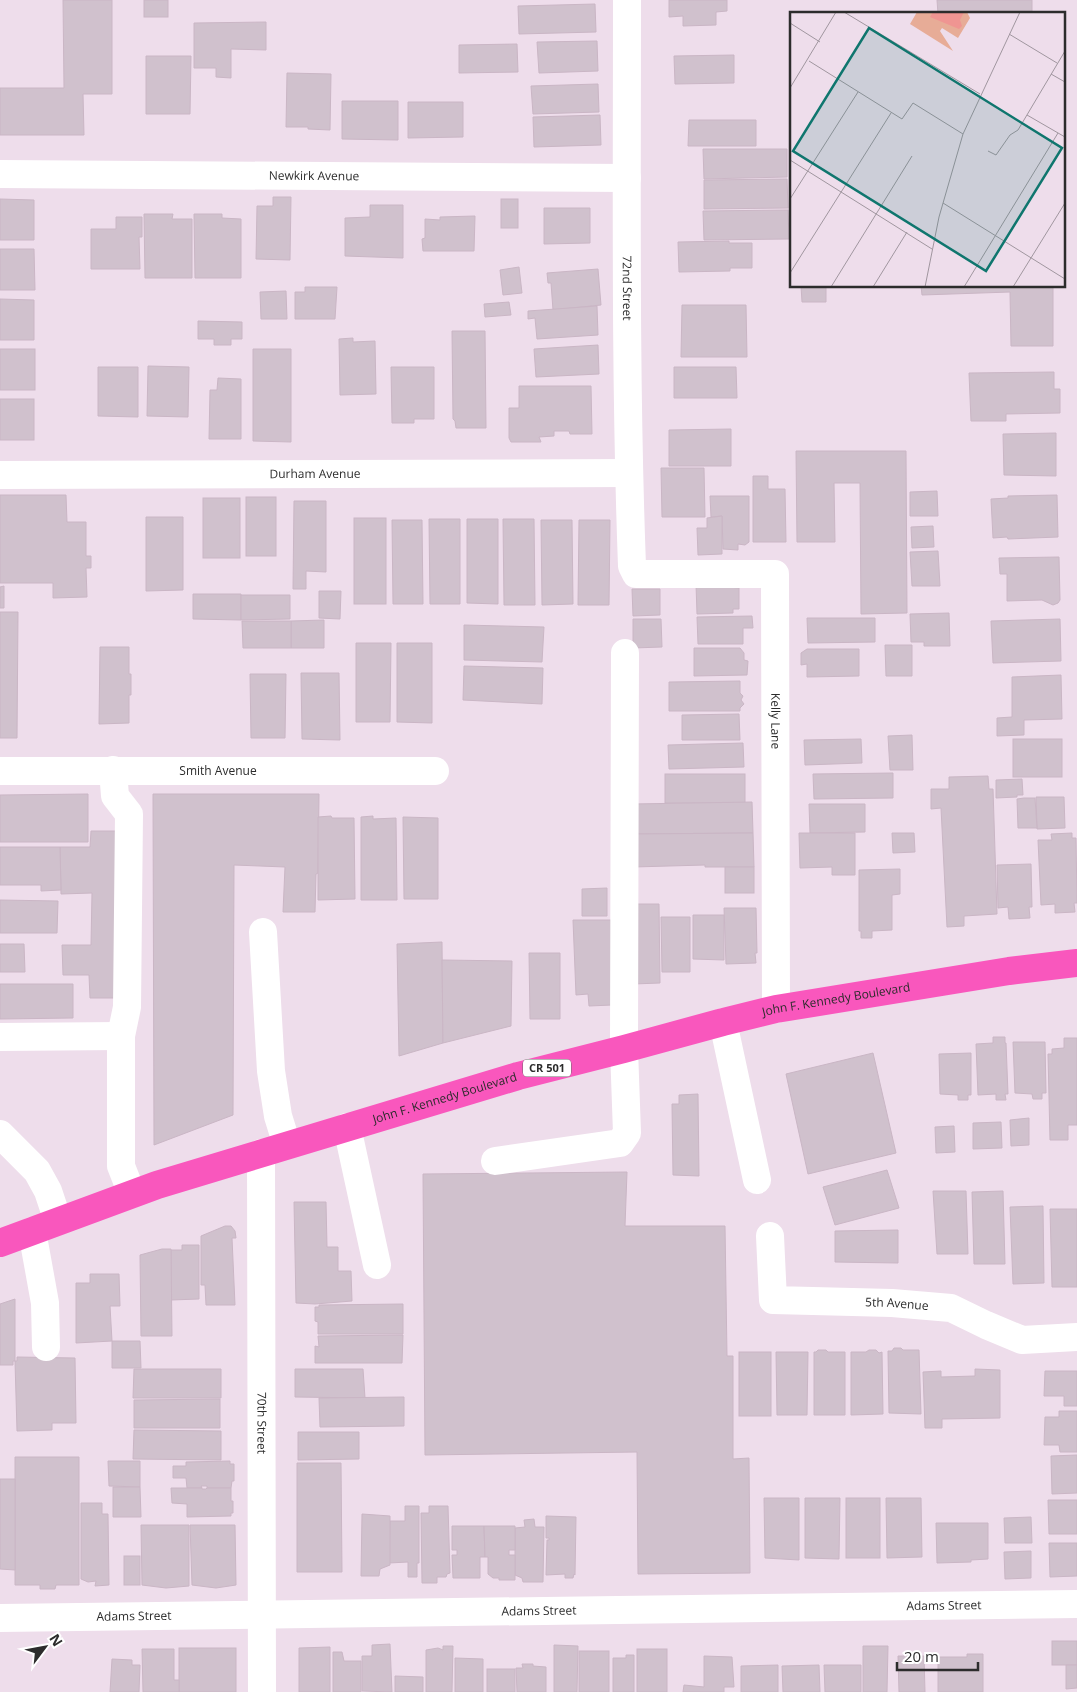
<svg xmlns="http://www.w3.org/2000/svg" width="1077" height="1692" font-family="'Open Sans',sans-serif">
<rect width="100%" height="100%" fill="#eeddeb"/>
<!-- building -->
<g fill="#d0c1cd" stroke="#cab6c5">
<polygon points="63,0 112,0 112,94 83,94 84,135 0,135 0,88 64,88"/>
<rect x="144" y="0" width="24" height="17"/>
<polygon points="669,0 727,0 727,11 716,12 716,25 683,26 683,16 669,17"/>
<polygon points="937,0 1032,0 1032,14 938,14"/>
<polygon points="595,4 596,32 519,34 518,6"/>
<polygon points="266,22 266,50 231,49 231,78 216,77 216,68 194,68 194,23"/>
<polygon points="597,41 598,71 539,73 537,42"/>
<polygon points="517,44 518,72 459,73 459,45"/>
<polygon points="734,55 734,83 675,84 674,56"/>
<polygon points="146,56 191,56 190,114 146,114"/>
<polygon points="287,73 331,74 330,130 308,129 308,127 286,127"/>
<polygon points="598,84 599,112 533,114 531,86"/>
<polygon points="342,101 398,101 398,140 342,139"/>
<polygon points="408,102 463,102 463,137 408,138"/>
<polygon points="600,115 601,145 534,147 533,117"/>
<polygon points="689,120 756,120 756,146 688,146"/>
<polygon points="703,149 787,149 787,177 704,179"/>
<polygon points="787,179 788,208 704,209 704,180"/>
<polygon points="273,197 291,197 290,260 256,259 257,206 273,206"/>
<polygon points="0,199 34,200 34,240 0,240"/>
<rect x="501" y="199" width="17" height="29"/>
<polygon points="370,205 403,205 403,258 345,256 345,218 370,217"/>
<polygon points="544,208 590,208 590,243 544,244"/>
<polygon points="788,210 789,239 704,240 703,211"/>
<polygon points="144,214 173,214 172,219 192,219 192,278 145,278"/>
<polygon points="194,214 222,214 222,218 241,219 241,278 195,278"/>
<polygon points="475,216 474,251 423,251 422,239 425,238 425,219 440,220 440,217"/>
<polygon points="116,217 142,217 142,237 139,237 140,269 91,269 91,229 116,229"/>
<polygon points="729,241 729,243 752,243 752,268 730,268 730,271 679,272 678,242"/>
<polygon points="0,249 34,249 35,290 0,290"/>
<polygon points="519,267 522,293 503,295 500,270"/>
<polygon points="598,269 601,305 553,310 551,283 548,283 547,273"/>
<polygon points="801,286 826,286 826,302 802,302"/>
<polygon points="921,286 1053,286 1053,346 1011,346 1010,292 922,295"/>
<polygon points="305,287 337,287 335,319 295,319 295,292 305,292"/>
<polygon points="286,291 287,319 261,319 260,292"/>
<polygon points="0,299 34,300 34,340 0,340"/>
<polygon points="509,302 511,315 485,317 484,304"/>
<polygon points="682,305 746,305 747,357 681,357"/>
<polygon points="597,306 598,335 537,339 535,318 528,319 528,311"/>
<polygon points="198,321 242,322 242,339 231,339 231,345 214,345 214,339 198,339"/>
<polygon points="452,331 485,331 486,428 456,428 455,421 453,419"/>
<polygon points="353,338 353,342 375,341 376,394 340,395 339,339"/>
<polygon points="598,345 599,374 536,377 534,349"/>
<rect x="0" y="349" width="35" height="41"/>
<polygon points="253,349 291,349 291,442 253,441"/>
<polygon points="148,366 189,367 188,417 147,416"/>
<polygon points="98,367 138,367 138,417 98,416"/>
<polygon points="391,367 434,367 434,419 414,419 414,423 392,423"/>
<polygon points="674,367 736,367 737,398 674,398"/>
<polygon points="1054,372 1054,389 1060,389 1060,413 1006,414 1006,421 971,421 969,373"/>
<polygon points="218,378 241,379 241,439 209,439 210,390 217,390"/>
<polygon points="519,386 591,386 592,434 570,434 569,431 554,431 554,436 539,437 541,442 511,442 509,438 509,408 519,408"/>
<rect x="0" y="399" width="34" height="41"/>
<polygon points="731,429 731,466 669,466 669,430"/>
<polygon points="1056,433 1056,476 1004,475 1003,434"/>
<polygon points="796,451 906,451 907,613 861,614 860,483 834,483 835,542 797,542"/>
<polygon points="661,468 704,468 705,517 662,517"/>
<polygon points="753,476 768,476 768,489 785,489 786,542 753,542"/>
<polygon points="937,491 938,516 910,516 910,492"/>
<polygon points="0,495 66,495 67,522 86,522 86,556 91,556 91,568 86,568 87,597 53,598 53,583 0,583"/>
<polygon points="1057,495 1058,537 1008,539 1007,537 993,538 991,499 1008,498 1008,496"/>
<polygon points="710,496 749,496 749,542 745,545 738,544 738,550 723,549 722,516 711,517"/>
<rect x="246" y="497" width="30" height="59"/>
<rect x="203" y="498" width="37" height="60"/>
<polygon points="294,501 326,501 326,572 306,571 306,589 293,589"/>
<polygon points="722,516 722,554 698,555 697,528 707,528 707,518"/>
<polygon points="146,517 183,517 183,590 146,591"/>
<rect x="354" y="518" width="32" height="86"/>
<polygon points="429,519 460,519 460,604 430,604"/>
<polygon points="467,519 498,519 498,604 467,603"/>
<polygon points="503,519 534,519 535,605 504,605"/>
<polygon points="392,520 422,520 423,604 393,604"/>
<polygon points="541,520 572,520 573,604 542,605"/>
<polygon points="579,520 610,520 609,605 578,605"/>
<polygon points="933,526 934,547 912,548 911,527"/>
<polygon points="938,551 940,586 912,586 910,552"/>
<polygon points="1059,557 1060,600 1058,603 1053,605 1042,600 1007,601 1007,574 1000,574 999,558"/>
<polygon points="696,584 739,588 739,609 733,609 733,613 697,614"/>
<polygon points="4,586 4,608 0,608 0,587"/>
<polygon points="632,589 660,589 660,615 633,616"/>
<polygon points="319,591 341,591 340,619 319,618"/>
<polygon points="193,594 241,594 241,620 193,619"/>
<polygon points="241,595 290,595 290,619 241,620"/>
<polygon points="0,612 18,612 17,738 0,738"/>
<polygon points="949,613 950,646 924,646 924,642 911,642 910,614"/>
<polygon points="752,616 753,628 743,628 743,644 698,644 697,617"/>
<polygon points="807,618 875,618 875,642 808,643"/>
<polygon points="633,619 661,619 662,647 633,648"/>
<polygon points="1060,619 1061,661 993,663 991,621"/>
<polygon points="324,620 324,648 291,648 291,621"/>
<polygon points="242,621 291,621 291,648 243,648"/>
<polygon points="464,625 544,627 542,662 464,660"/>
<polygon points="356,643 391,643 390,722 356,722"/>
<polygon points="397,643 432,643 432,723 397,722"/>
<polygon points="885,645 912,645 912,676 886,676"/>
<polygon points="100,647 129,647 129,674 131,674 131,695 129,695 129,723 99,724"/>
<polygon points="694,648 740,648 744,653 744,660 748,661 747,675 694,676"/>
<polygon points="807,649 859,649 859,676 807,677 807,664 801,665 801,653"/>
<polygon points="464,666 543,668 542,704 463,700"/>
<polygon points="301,673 339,673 340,740 302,739"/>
<polygon points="250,674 286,674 285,738 251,738"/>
<polygon points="1061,675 1062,719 1024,720 1024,735 997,736 997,718 1012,717 1012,677"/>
<polygon points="740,681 740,693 743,696 741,700 744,704 740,708 740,711 669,711 669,682"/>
<polygon points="739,714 740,740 682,740 682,715"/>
<polygon points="912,735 913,770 890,770 888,736"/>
<polygon points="861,739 862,763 805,765 804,740"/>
<rect x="1013" y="739" width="49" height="38"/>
<polygon points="743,743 744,767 669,769 668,745"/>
<polygon points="893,773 893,798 814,799 813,774"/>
<rect x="665" y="774" width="80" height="29"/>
<polygon points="988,776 989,789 993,789 997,914 964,916 964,926 947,927 941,808 931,809 931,789 949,789 949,777"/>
<polygon points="1022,779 1023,795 1017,795 1017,797 996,798 996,780"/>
<polygon points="88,794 88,842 0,842 0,795"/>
<polygon points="153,794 319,794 318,873 316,874 315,912 283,912 285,867 234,865 233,1115 154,1145"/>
<polygon points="1036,797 1064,797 1065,828 1037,829"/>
<polygon points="1024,798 1035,798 1037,828 1018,828 1017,799"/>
<polygon points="752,802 753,833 633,834 632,804"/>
<polygon points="809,804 865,804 865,832 810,833"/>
<polygon points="331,816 332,818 354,818 355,899 318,900 318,817"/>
<polygon points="373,816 373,819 396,818 397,900 361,900 361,817"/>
<polygon points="403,817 438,818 438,899 404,899"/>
<polygon points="91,831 116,831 116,998 90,998 89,975 63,975 62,945 91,945 92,893 61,894 60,847 90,847"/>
<polygon points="753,833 754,867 705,867 705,865 633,867 633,834"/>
<polygon points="799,833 855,833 855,875 832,875 832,867 800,868"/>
<polygon points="892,833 914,833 915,852 893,853"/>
<polygon points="1072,833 1072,838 1076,838 1077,903 1074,903 1075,912 1055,913 1055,904 1041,905 1038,840 1052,840 1051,834"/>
<polygon points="0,847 60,847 61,890 41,891 41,885 0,885"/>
<polygon points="1031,864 1032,907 1029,907 1030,918 1009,919 1008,907 998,908 997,865"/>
<rect x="725" y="867" width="29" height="26"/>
<polygon points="900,869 900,894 892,895 892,930 872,931 872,938 861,938 861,931 859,931 859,870"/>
<polygon points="607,888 607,916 582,916 582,889"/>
<polygon points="0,900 58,901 57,933 0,933"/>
<polygon points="631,904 659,904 660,983 633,984"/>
<polygon points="724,908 756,908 757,953 755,953 756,963 726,964"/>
<polygon points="693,915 724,915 724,960 693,959"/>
<polygon points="661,917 690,917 690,972 662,972"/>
<polygon points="573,920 611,920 612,1005 589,1006 588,994 576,995"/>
<polygon points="442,942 443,1043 399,1056 397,944"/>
<polygon points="0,944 24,944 25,972 0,972"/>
<polygon points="529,953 560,953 560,1019 530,1019"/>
<polygon points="442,960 512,961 511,1026 443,1043"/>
<polygon points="0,984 73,984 73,1018 0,1019"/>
<polygon points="993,1037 1005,1037 1005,1043 1006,1043 1008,1094 1005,1094 1006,1100 996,1100 996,1094 978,1095 976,1044 993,1043"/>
<polygon points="1064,1038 1077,1038 1077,1125 1068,1125 1068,1140 1050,1140 1048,1054 1052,1054 1052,1049 1064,1048"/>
<polygon points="1013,1042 1045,1042 1046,1093 1042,1093 1042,1099 1033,1099 1032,1094 1015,1093"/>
<polygon points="873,1053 896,1153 808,1174 786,1074"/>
<polygon points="971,1053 971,1095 968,1095 968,1100 958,1100 958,1095 940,1094 939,1054"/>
<polygon points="698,1094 699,1176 673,1175 672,1104 679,1104 679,1095"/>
<polygon points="1029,1118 1029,1145 1011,1146 1010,1120"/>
<polygon points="1001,1122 1002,1148 973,1149 973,1123"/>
<polygon points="954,1126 955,1152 936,1153 935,1127"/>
<polygon points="887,1170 899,1208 835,1225 823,1187"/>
<polygon points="627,1172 625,1226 725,1226 727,1356 733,1356 733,1459 749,1458 750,1573 638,1574 637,1452 425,1455 423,1174"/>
<polygon points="933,1191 966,1191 968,1254 937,1254"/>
<polygon points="1003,1191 1005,1264 974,1264 972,1192"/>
<polygon points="294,1202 326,1202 327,1247 338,1247 338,1271 351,1271 352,1301 315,1304 296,1303"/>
<polygon points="1043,1206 1044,1283 1013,1284 1010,1207"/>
<polygon points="1050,1209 1077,1209 1077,1287 1052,1287"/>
<polygon points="225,1226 231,1226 235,1231 236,1238 232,1238 235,1305 206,1305 205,1285 201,1285 201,1236"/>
<polygon points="898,1230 898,1263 835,1262 835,1231"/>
<polygon points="182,1245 199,1245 199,1299 171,1300 171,1250 182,1250"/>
<polygon points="162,1249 171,1249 172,1336 141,1336 140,1255"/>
<polygon points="90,1274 119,1274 120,1306 110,1306 112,1341 76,1343 76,1283 90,1283"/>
<polygon points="15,1299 15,1361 13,1361 13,1365 0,1365 0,1304"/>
<polygon points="403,1304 403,1334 318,1334 318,1322 315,1321 315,1307 319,1307 319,1305"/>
<polygon points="403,1335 402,1363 315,1363 315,1346 319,1347 318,1336"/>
<polygon points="112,1341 140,1341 141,1368 112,1368"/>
<polygon points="894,1348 901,1348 903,1350 919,1350 921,1414 889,1413 888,1351 892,1351"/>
<polygon points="818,1350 826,1350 828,1352 845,1352 845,1415 814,1415 814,1352 816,1352"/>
<polygon points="869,1350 876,1350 879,1353 882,1352 883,1414 851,1415 851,1352 866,1352"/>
<rect x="739" y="1352" width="32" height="64"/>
<polygon points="776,1352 808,1352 807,1415 777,1415"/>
<polygon points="17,1357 75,1358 76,1423 52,1423 52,1430 17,1431 15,1361 17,1361"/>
<polygon points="134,1369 221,1369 221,1398 133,1398"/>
<polygon points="295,1369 363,1369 365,1398 295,1397"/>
<polygon points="975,1369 1000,1370 1000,1418 942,1419 942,1428 925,1428 923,1372 941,1371 941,1377 975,1376"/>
<polygon points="1045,1371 1077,1371 1077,1406 1064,1406 1064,1396 1044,1396"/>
<polygon points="404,1397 404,1426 320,1427 319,1398"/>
<polygon points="220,1399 220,1428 134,1428 134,1400"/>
<polygon points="1059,1411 1077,1411 1077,1452 1060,1452 1059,1445 1044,1445 1045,1417 1059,1417"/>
<polygon points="134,1430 221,1431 221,1460 133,1459"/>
<polygon points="298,1432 359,1432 359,1459 298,1460"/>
<polygon points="1077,1455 1077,1493 1052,1494 1051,1456"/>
<polygon points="15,1457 79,1457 79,1585 56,1585 55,1589 40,1589 40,1585 15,1585"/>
<polygon points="108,1461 140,1461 140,1487 109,1486"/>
<polygon points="230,1461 230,1464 234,1464 234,1481 232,1481 231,1488 207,1488 207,1486 201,1486 202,1488 187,1488 186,1478 173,1478 173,1466 186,1466 186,1462"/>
<polygon points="297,1463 341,1463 342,1572 297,1572"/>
<polygon points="0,1479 15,1479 15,1570 0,1569"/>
<polygon points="113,1487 140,1487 141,1517 113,1517"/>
<polygon points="171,1488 202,1488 202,1489 206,1489 207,1488 231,1488 231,1501 233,1501 233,1513 231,1513 231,1516 187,1517 187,1504 172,1503"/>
<polygon points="764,1498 799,1498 799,1560 765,1558"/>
<polygon points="805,1498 840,1498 839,1559 805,1558"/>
<rect x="846" y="1498" width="34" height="60"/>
<polygon points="886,1498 921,1498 922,1557 887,1558"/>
<polygon points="1048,1500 1077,1500 1077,1534 1049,1534"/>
<polygon points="81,1503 102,1503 102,1514 108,1514 109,1585 95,1586 96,1581 88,1582 81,1579"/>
<polygon points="405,1506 419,1506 419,1563 417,1563 417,1577 408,1577 408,1562 389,1563 390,1521 405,1521"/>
<polygon points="429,1506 448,1506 450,1573 447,1574 446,1577 437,1577 437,1583 422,1583 421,1513 429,1513"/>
<polygon points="362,1514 390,1516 390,1565 380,1569 379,1576 361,1576"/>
<polygon points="546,1516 576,1517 575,1575 574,1574 573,1578 565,1578 565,1574 546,1575 547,1540 549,1540 549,1538 546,1538"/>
<polygon points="1031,1517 1032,1543 1005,1543 1004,1518"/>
<polygon points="534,1519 535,1527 544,1527 543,1582 523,1582 522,1578 515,1575 515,1528 525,1527 524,1520"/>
<polygon points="936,1523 988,1523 988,1559 971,1560 971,1562 937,1563"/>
<polygon points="141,1525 189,1525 189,1586 166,1588 142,1585"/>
<polygon points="190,1525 235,1525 236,1585 216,1588 192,1585"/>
<polygon points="452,1526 484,1526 485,1557 480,1557 480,1578 453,1578 452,1555 457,1555 457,1550 452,1550"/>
<polygon points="484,1526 515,1526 515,1550 509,1550 509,1555 515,1555 515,1580 499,1580 499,1578 493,1578 488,1574 488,1557 485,1557"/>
<polygon points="1049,1543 1077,1543 1077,1576 1050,1577"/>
<polygon points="1031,1551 1031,1578 1005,1579 1004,1552"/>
<rect x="124" y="1556" width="16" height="29"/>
<rect x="1052" y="1641" width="25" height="24"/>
<polygon points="390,1644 392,1692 362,1691 362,1656 372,1656 372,1645"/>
<polygon points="554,1645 578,1646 577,1692 554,1692"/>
<polygon points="443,1646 453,1646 452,1692 426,1692 426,1650 438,1648 443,1650"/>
<polygon points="863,1646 888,1646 887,1692 863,1692"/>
<polygon points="330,1647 330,1692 299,1692 299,1648"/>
<rect x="179" y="1648" width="57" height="44"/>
<polygon points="142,1649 174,1649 174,1680 179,1680 179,1692 143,1692"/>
<rect x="637" y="1649" width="30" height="43"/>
<rect x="579" y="1651" width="30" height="41"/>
<polygon points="333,1652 342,1652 344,1661 361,1661 361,1692 333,1692"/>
<polygon points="967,1654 983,1654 983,1692 938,1692 938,1657 967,1657"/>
<polygon points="626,1655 634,1655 634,1692 613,1692 613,1658 626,1658"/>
<polygon points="704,1656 732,1657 734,1687 724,1687 724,1692 683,1692 684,1685 704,1687"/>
<polygon points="898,1656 924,1656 925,1692 899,1692"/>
<polygon points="455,1658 483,1659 483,1692 455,1692"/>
<polygon points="112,1659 132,1660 132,1665 140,1665 139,1692 110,1692"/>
<polygon points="522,1664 533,1664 533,1666 546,1667 546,1692 517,1692 516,1668 523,1668"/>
<polygon points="778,1665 778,1692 741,1692 741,1666"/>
<polygon points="819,1665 820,1692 783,1692 782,1666"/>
<polygon points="824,1665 861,1665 861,1692 825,1692"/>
<polygon points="1066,1665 1077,1665 1077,1688 1066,1689"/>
<rect x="487" y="1669" width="28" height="23"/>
<polygon points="395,1676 423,1677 423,1692 395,1692"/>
</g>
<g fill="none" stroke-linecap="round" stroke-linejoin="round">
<!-- minor -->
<g stroke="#fff" stroke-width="28">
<path id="s1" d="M627 0C627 189 625 378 632 566L636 574H775L776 1009"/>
<path id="s2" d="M0 174 627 178"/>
<path id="s3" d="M0 475 629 473"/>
<polyline points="113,770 115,796 129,814 127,1007 121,1036 121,1166 132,1194"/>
<path id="s4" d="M0 771H435"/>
<polyline points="263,932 271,1071 278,1116 287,1145"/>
<polyline points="723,1022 757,1180"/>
<polyline points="0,1037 121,1036"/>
<polyline points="347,1127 377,1265"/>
<polyline points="0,1134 37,1171 48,1191 58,1221"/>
<path id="s5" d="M261 1153 262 1692"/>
<polyline points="495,1161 620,1143 627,1133 624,1049 625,653"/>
<polyline points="32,1231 45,1303 46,1347"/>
<path id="s6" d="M770 1236 773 1300 892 1303 951 1308 986 1325 1022 1340 1077 1337"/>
<path id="s7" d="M0 1618 1077 1604"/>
</g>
<!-- major -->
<path stroke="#f957bd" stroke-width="28" id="s8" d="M0 1243 157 1185 518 1076 624 1049 723 1022 776 1009 1009 971 1077 963"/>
</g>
<g text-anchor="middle" stroke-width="5" stroke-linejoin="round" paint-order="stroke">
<!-- shield labels -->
<rect fill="#fff" stroke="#6b6b6b" stroke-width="1" x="523" y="1059.5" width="48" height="17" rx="4"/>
<g font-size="11" font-weight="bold" fill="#2c2c2c">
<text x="547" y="1072">CR 501</text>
</g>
<!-- street labels -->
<g font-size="12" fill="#2c2c2c" stroke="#fff">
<text dy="4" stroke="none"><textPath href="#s2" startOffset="314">Newkirk Avenue</textPath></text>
<text dy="4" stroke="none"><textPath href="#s1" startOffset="288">72nd Street</textPath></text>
<text dy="4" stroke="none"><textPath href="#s3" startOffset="315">Durham Avenue</textPath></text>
<text dy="4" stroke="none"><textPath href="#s1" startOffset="861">Kelly Lane</textPath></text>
<text dy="4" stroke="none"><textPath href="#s4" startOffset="218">Smith Avenue</textPath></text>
<text dy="4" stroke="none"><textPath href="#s8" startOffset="872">John F. Kennedy Boulevard</textPath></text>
<text dy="4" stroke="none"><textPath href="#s8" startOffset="468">John F. Kennedy Boulevard</textPath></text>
<text dy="4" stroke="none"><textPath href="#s6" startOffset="188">5th Avenue</textPath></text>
<text dy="4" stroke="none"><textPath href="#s5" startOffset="270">70th Street</textPath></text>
<text dy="4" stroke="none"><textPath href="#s7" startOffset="944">Adams Street</textPath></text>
<text dy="4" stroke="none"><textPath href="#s7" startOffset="539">Adams Street</textPath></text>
<text dy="4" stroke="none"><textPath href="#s7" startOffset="134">Adams Street</textPath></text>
</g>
</g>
<!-- overview -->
<g transform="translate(790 12)">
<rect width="275" height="275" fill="#eeddeb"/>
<path d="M127 0H177L180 6 168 26 152 16 150 19 163 39 120 12Z" fill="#e7ac97"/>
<path d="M143 0H174L170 8 172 14 169 17 140 5Z" fill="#ef9592"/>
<path fill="none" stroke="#a0969f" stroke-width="1" d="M54 0 190 82M0 11 30 30M219 22 267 51M19 49 112 107 123 91 173 122M261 62 275 70M0 76 46 0M237 103 275 125M198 139 206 143 220 123 228 118 275 39M0 148 142 237M0 187 68 80M153 191 275 267M0 261 101 101M41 275 122 144M83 275 117 220M135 275 149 205 173 122 230 0M174 275 268 121M223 275 275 191"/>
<path fill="#0f766e" fill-opacity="0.15" stroke="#0f766e" stroke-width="2.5" d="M79 16 272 136 196 259 3 139Z"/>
<rect width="275" height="275" fill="none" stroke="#2c2c2c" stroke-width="2.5"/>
</g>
<!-- north arrow -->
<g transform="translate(45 1647) rotate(58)" stroke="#ffffff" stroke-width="4" paint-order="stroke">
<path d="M0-4L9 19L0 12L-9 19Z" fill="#2c2c2c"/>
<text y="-8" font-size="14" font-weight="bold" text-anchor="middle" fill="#2c2c2c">N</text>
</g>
<!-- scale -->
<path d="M897 1662v8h81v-8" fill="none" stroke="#2c2c2c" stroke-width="2.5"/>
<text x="904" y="1662" font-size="15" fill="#2c2c2c" stroke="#ffffff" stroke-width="4" paint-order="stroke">20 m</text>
</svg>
